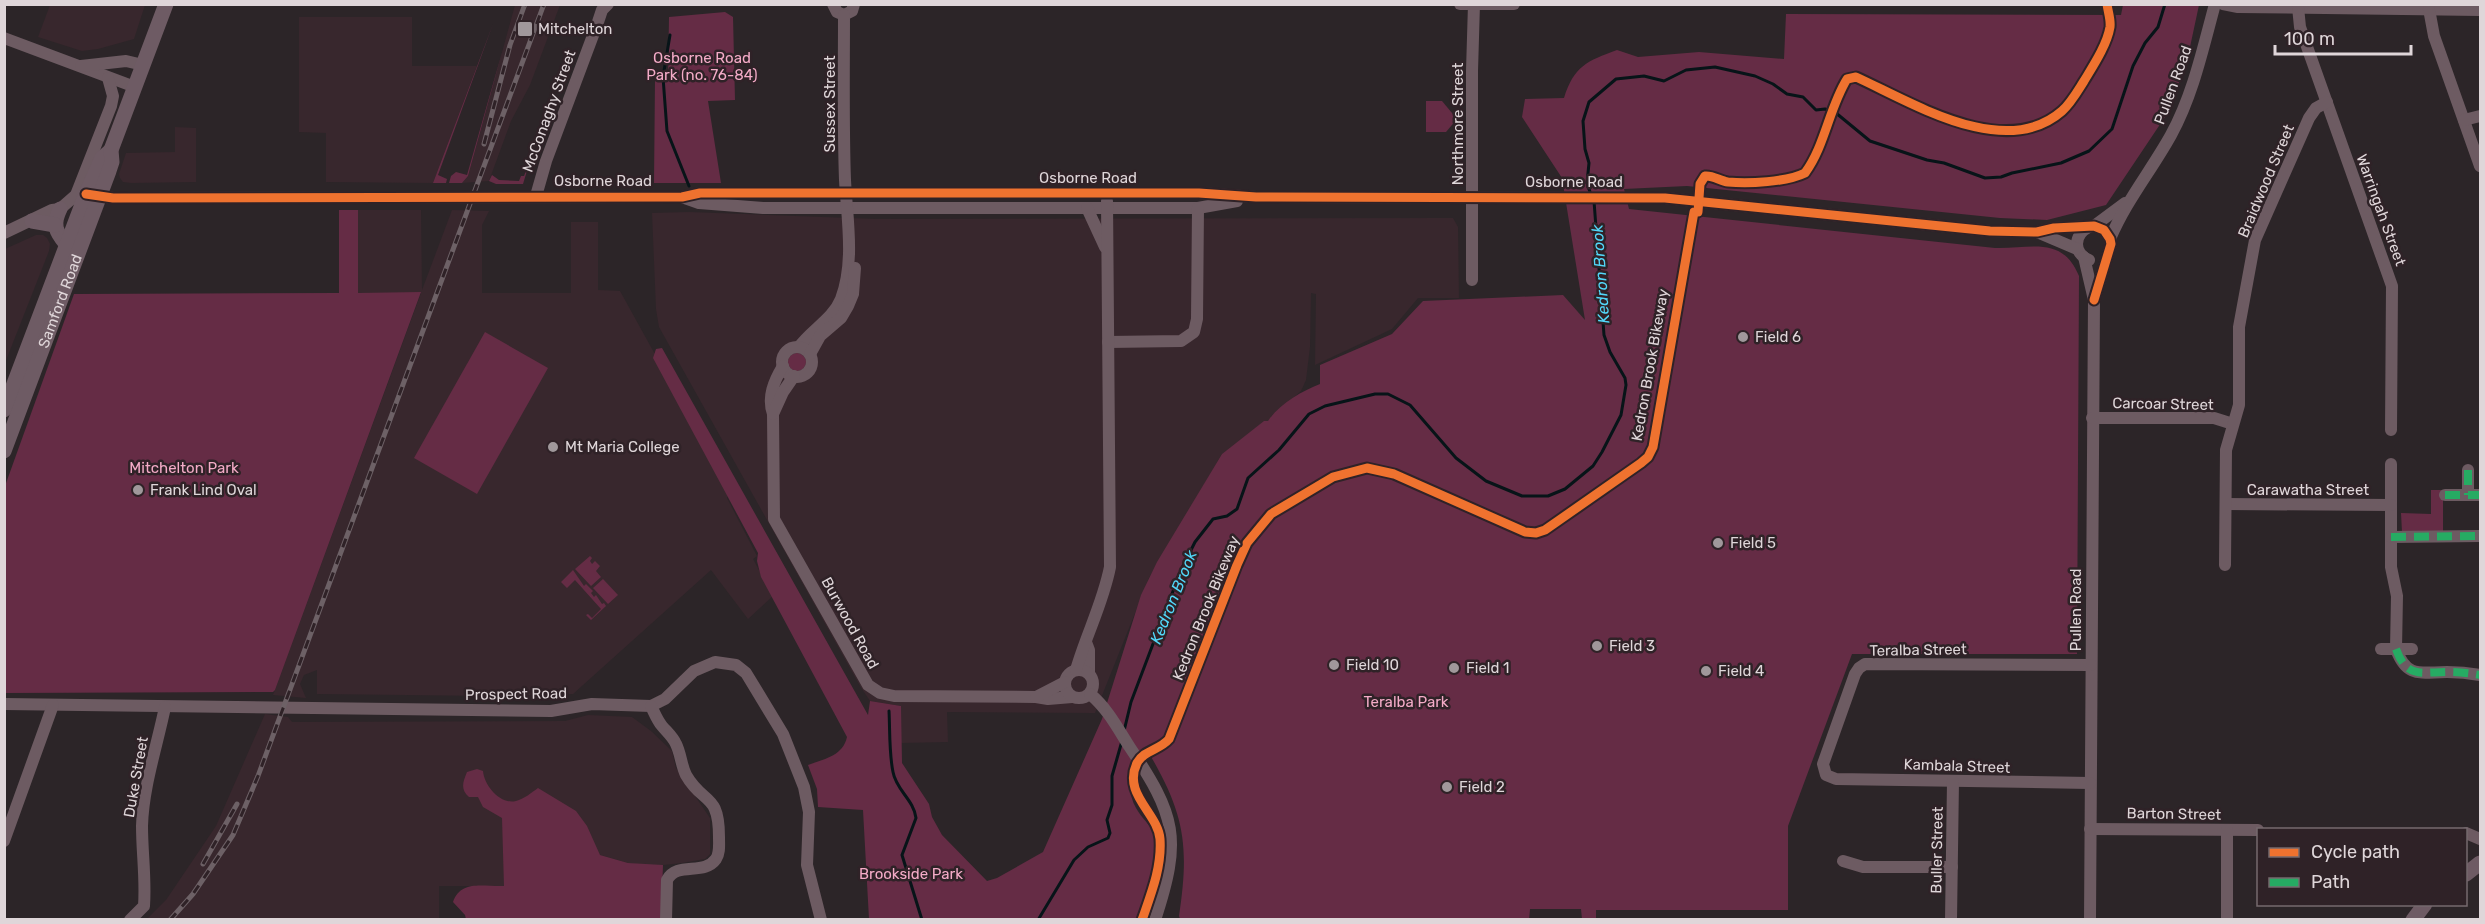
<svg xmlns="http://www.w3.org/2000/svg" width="2485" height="924" font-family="Rubik,sans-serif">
<rect width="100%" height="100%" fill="#2c2528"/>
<!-- built -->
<g fill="#38272d">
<polygon points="50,5 50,4 145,5 134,39 98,49 82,51 38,37"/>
<polygon points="515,5 560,5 530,85 511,121 489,181 462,183 468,176"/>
<polygon points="299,17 412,17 412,66 477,66 433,183 326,182 326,133 299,132"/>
<polygon points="175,127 196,128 196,182 131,183 123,182 120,178 119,174 126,153 175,152"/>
<polygon points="358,210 421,210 422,290 452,210 489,211 482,225 482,293 571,293 571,222 598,222 598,290 620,291 730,490 727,498 757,556 753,559 773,596 748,619 711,570 573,694 493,696 317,694 317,670 304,675 300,684 306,698 273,695 421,293 358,293"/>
<polygon points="689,212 876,219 1453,218 1458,227 1459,298 1418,298 1392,329 1315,365 1316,294 1311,293 1310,347 1306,380 1301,391 1268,421 1264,422 1222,454 1149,578 1095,713 947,712 948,742 901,743 901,706 870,701 860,686 659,327 656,309 652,213"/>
<polygon points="36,235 43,235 47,238 50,244 49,251 5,363 5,249"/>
<polygon points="265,714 288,717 292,722 565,721 588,715 632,717 651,731 672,751 676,768 710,818 710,854 705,859 682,863 654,866 628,863 504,827 504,886 439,886 439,919 146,920 166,900 216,826"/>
</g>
<!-- green -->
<g fill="#652c45">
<path d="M2123 5H2199L2190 47 2171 108 2106 205 2047 220 2000 218 1687 186 1624 189 1629 209 1995 248C2031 249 2062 235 2079 276L2077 654H1852L1788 826V910H1596V920L1582 919 1581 909H1530L1529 920 1180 919 1179 916C1190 843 1184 812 1146 748 1131 761 1125 790 1136 808 1143 821 1155 827 1156 843 1159 870 1148 894 1139 919H869L863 810 818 807 817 789 808 765C824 759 843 756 847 737L761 577 757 561 758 553 653 358 656 349 662 348 868 715 870 701 901 706 902 763 929 804 932 817 942 835 987 881 997 878 1043 852 1102 719 1141 595 1157 562 1222 454 1264 421H1268C1279 404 1302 391 1320 384V365L1392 334 1423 301 1563 295 1585 320 1562 178 1522 117 1525 99 1564 98C1574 66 1587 61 1617 50L1638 57 1699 52 1784 59 1786 14 2121 15Z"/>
<polygon points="725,12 733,17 735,100 708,101 721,183 654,183 655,79 668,79 669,17"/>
<polygon points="493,24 438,175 447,179 446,183 433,183"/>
<polygon points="503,49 468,176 462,183 449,183 451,176 456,172 467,175"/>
<polygon points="1426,101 1442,101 1457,119 1446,132 1426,132"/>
<polygon points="530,161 523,184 496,184 489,181 492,175 499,180 519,181 521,176 524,176"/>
<polygon points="339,210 358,210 358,293 421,292 275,690 273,692 5,693 5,486 74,294 339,293"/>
<polygon points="485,332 548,368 477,494 414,458"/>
<circle cx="797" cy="362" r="9"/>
<polygon points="2431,490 2443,490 2443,532 2402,532 2401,513 2431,514"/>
<polygon points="590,556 592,558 590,561 592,564 595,561 600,566 596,571 601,577 591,586 575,569"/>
<polygon points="573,570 584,586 586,584 593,591 591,593 594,597 596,595 602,604 604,603 606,606 591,620 586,615 588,614 592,618 601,609 575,580 567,588 561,582"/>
<polygon points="603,579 618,595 608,604 593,588"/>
<path d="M477 769 483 771C484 785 500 805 516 801 524 799 531 793 538 788L576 811 587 826 600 855 628 863 663 865 661 919H466L465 915 453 902C461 879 484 887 504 886L502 818 483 807 478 797H469C460 789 463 782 467 772Z"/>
</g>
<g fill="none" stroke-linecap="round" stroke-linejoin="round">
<!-- stream -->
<g stroke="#071418" stroke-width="3">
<polyline points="670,35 663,77 667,131 689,186"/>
<polyline points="1591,195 1587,183 1589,163 1585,149 1583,121 1589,102 1616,79 1644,76 1664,81 1686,70 1715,67 1755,76 1773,84 1787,94 1803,97 1816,110 1825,109 1836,113 1870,141 1927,160 1944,163 1985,178 2001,177 2012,173 2061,163 2089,151 2112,129 2133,66 2145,43 2158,27 2165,4"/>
<path d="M889 711C890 730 889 753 893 772 896 790 914 800 916 818L902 855 922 920"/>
<polyline points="1124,731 1131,702 1181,570 1195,542 1213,519 1227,516 1237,509 1248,478 1279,450 1309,414 1325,406 1375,394 1388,394 1410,405 1456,458 1486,481 1522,496 1548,496 1565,489 1593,466 1602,452 1621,415 1626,385 1625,378 1610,352 1604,335 1594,201"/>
<polyline points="1038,920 1074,860 1088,847 1108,838 1110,833 1107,820 1112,805 1112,776 1122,741"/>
</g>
<!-- minor -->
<g stroke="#6d5b62" stroke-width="12">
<polyline points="833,4 837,12 844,15 852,11 854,4"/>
<polyline points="1460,4 1514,4"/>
<polyline points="2223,4 2238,7 2480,10"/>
<polyline points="2298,7 2300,27 2392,286 2391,430"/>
<polyline points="2429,9 2434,36 2480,166"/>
<polyline points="4,38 135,87"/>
<polyline points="81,66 126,61 143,65"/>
<polyline points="2464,120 2480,116"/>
<polyline points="93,195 113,198 682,197 700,193 1199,193 1256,197 1665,198 1990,231 2037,232 2054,228 2094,226 2104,230 2110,239 2111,244 2094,300"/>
<polyline points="536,196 546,161 598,22 602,10 608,4"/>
<polyline points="682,197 699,203 763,208 1198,208 1237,201"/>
<polyline points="1087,208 1105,247"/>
<polyline points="2094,226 2125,203"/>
<path d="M2089 227C2073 235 2073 253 2089 260"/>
<polyline points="2037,232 2077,249"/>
<polyline points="4,233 52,210 60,209 76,195 111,106 113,96 108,78"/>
<path d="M2110 239C2126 201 2151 171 2171 135 2193 95 2203 48 2215 4"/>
<polyline points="2084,257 2094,300 2090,920"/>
<polyline points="1472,280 1472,71 1474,4"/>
<polyline points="1108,342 1181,341 1194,332 1197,319 1198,208"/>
<path d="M799 347C811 330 833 319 841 299 855 262 847 219 845 180 843 125 844 70 844 15"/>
<circle cx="797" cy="362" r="15"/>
<polyline points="810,354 820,336 841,318 848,306 853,294 855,268"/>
<path d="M783 366C774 381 767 397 773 414L774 519 868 685 880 693 894 696 1036 697 1048 699 1072 697"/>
<polyline points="773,414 783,392 794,376"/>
<polyline points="2092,418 2214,418 2233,424"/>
<path d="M2391 464V567L2397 596 2396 649C2407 679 2421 672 2447 672 2458 672 2469 673 2480 675"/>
<polyline points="2468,470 2468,495"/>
<polyline points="2445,495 2480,495"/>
<polyline points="2226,504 2391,505"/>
<polyline points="2391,537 2480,536"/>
<polyline points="2225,565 2226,450 2239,405 2239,327 2255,240 2309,118 2316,108 2327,102"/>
<polyline points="1086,642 1089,650 1089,674"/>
<polyline points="2381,649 2412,649"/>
<circle cx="1079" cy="684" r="14"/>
<path d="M1076 670C1086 635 1103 603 1110 567L1107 201"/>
<path d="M1090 694C1107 708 1117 727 1129 746 1176 816 1182 838 1155 920"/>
<polyline points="1036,697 1065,682"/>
<polyline points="4,704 551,711 592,704 651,706 665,699 694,671 715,662 736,665 746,673 783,734 804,787 809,812 807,865 821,920"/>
<path d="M651 706C654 712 657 720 662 726 667 732 673 737 676 744 681 754 681 765 686 775 703 805 719 792 719 837 719 845 720 853 716 859 704 876 677 861 667 880L666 920"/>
<polyline points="2090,783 1836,779 1826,775 1823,764 1855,674 1859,668 1865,664 2091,665"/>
<polyline points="2090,829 2258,830"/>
<polyline points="2466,833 2480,839"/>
<polyline points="4,841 53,705"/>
<polyline points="1843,861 1863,867 1952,867"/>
<path d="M130 920 144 906C146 879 142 853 142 826 143 787 157 746 165 707"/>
<polyline points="1951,920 1953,781"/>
<polyline points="2227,920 2227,830"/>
</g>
<!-- major -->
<g stroke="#6e5b64" stroke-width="15">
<path d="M60 209C52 225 56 232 66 244"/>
<polyline points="32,221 55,225"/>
<polyline points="4,410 86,194 102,158 111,150"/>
<path id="s1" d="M4 451 109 171 112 162 111 150 166 4"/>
<polyline points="2466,874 2480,863"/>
<polyline points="2413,920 2425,904"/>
</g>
<!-- rail casing -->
<g stroke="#6d6166" stroke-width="5">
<g id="rail">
<polyline points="484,144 510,45 525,4"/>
<polyline points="203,864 237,804"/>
<polyline points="170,920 193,894 233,835 258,776 544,4"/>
</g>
</g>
<!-- rail -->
<use href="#rail" stroke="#2f2227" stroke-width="3" stroke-dasharray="9" stroke-linecap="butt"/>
<!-- quiet -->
<g stroke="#26ab63" stroke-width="8" stroke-dasharray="15 8" stroke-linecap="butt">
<polyline points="2468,470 2468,495"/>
<polyline points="2445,495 2480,495"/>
<polyline points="2391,537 2480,536"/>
<path d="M2396 649C2407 679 2421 672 2447 672 2458 672 2469 673 2480 675"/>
</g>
<!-- cycleway casing -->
<g stroke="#2f2227" stroke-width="13">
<g id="cycleway">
<polyline points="86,194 113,198 682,197 700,193 1199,193 1256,197 1665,198 1990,231 2037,232 2054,228 2094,226 2104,230 2110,239 2111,244 2094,300"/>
<path d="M1142 920C1151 894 1162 867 1160 839 1158 813 1122 794 1137 763 1144 750 1160 750 1169 739L1237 565 1247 543 1271 514 1333 477 1367 468 1394 474 1525 532 1536 533 1545 530 1641 463 1648 457 1653 447 1694 212H1698L1700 184 1705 176C1713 175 1720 181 1728 182 1748 184 1787 182 1805 173 1825 146 1829 108 1847 79L1856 77C1913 103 2005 161 2062 111 2071 103 2077 92 2084 81 2093 66 2107 45 2110 27 2111 20 2108 12 2107 4"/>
</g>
</g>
<!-- cycleway -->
<use href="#cycleway" stroke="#ef722f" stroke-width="9"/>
</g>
<!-- markers -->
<g fill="#a0989b" stroke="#2f2227" stroke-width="2">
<rect x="517" y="21" width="16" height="16" rx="3"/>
<circle cx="1743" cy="337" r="6"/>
<circle cx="553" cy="447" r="6"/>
<circle cx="138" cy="490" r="6"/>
<circle cx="1718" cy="543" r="6"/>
<circle cx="1597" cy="646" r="6"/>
<circle cx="1334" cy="665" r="6"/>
<circle cx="1454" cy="668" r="6"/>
<circle cx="1706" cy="671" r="6"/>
<circle cx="1447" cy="787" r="6"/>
</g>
<g text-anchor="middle" stroke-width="5" stroke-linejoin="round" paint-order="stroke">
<!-- poi labels -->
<g font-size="15" fill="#dfd6d9" stroke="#2f2227" text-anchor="start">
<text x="538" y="34">Mitchelton</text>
<text x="1755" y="342">Field 6</text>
<text x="565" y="452">Mt Maria College</text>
<text x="150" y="495">Frank Lind Oval</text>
<text x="1730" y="548">Field 5</text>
<text x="1609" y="651">Field 3</text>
<text x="1346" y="670">Field 10</text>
<text x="1466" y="673">Field 1</text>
<text x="1718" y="676">Field 4</text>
<text x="1459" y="792">Field 2</text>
</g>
<!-- park labels -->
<g font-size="15" fill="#f4abc7" stroke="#2f2227">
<text x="702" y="63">Osborne Road<tspan x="702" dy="17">Park (no. 76-84)</tspan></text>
<text x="184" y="473">Mitchelton Park</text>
<text x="1406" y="707">Teralba Park</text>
<text x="911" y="879">Brookside Park</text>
</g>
<!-- street labels -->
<g font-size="15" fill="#dfd6d9" stroke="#2f2227">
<text transform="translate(2173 85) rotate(-70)" y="5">Pullen Road</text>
<text transform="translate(830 104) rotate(-90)" y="5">Sussex Street</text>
<text transform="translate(549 111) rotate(-70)" y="5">McConaghy Street</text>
<text transform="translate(1458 124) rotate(-90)" y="5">Northmore Street</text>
<text x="1088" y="183">Osborne Road</text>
<text x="603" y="186">Osborne Road</text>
<text transform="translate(2266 181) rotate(-67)" y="5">Braidwood Street</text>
<text x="1574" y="187">Osborne Road</text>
<text transform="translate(2381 210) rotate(70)" y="5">Warringah Street</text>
<text dy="5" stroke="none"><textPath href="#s1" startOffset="160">Samford Road</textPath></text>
<text transform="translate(1650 365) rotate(-80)" y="5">Kedron Brook Bikeway</text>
<text transform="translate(2163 404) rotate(1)" y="5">Carcoar Street</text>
<text x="2308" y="495">Carawatha Street</text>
<text transform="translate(1206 608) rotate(-68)" y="5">Kedron Brook Bikeway</text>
<text transform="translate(2076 610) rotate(-90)" y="5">Pullen Road</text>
<text transform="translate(850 623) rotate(61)" y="5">Burwood Road</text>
<text transform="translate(1918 650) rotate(-1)" y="5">Teralba Street</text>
<text transform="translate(516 694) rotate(-1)" y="5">Prospect Road</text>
<text transform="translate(1957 766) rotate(2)" y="5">Kambala Street</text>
<text transform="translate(136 777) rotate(-80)" y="5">Duke Street</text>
<text transform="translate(2174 814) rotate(1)" y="5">Barton Street</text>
<text transform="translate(1937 850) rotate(-89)" y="5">Buller Street</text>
</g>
<!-- water labels -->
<g font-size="16" font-style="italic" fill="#52d7f9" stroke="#2f2227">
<text transform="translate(1600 274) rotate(-94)" y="6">Kedron Brook</text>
<text transform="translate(1173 597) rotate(-68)" y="6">Kedron Brook</text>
</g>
</g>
<!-- border -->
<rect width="2485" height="924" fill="none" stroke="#dfd6d9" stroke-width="12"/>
<!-- legend -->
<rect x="2257" y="828" width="210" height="78" fill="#2f2227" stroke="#756a6e" stroke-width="1.5"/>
<rect x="2269" y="848" width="30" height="9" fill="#ef722f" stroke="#756a6e" stroke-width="1.5"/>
<text x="2311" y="858" font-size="18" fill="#dfd6d9">Cycle path</text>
<rect x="2269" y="878" width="30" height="9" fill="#26ab63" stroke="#756a6e" stroke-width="1.5"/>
<text x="2311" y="888" font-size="18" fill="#dfd6d9">Path</text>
<!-- scale -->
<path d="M2275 45v9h136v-9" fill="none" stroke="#dfd6d9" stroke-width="3"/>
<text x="2284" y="45" font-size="18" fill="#dfd6d9" stroke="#2f2227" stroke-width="4.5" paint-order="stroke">100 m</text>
</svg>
